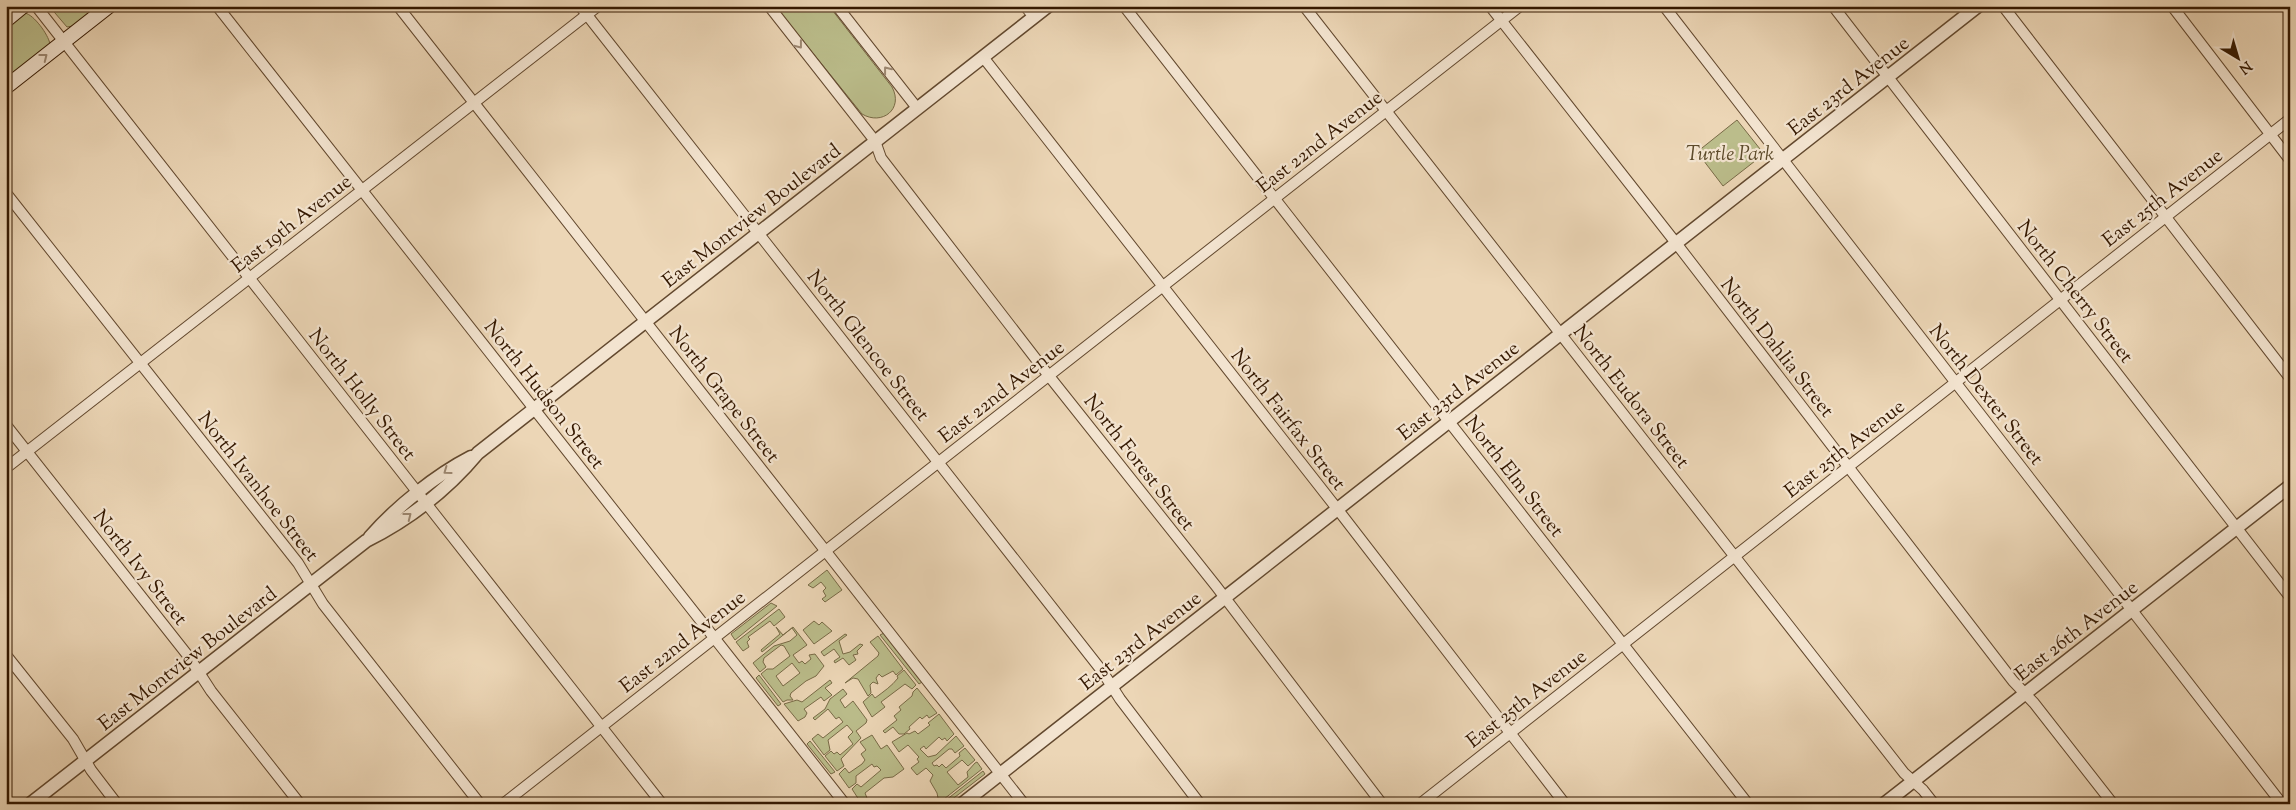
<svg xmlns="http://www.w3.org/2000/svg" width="2296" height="810" font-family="'Sorts Mill Goudy',serif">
<rect width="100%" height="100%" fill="#ecd6b6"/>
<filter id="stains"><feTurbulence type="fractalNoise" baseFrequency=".004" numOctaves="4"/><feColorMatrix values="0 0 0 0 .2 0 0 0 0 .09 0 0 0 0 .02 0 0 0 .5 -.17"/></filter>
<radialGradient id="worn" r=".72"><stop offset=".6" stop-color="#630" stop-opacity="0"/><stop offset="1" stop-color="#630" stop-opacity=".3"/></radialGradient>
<!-- green -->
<g fill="#bbbd8b" stroke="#786a46" fill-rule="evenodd">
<polygon points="49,6 99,6 73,26 67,27"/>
<path d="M775 6H829L892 87C904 109 882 126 862 114Z"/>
<path d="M25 13C34 15 48 34 50 44L6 80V27Z"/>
<polygon points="1737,120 1764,154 1723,186 1697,152"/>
<polygon points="827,570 842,590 825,602 822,599 826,596 823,591 826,588 821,582 813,588 808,585"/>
<polygon points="771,603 777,606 735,640 731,634"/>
<polygon points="779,609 785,617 774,626 770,621 748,637 750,639 747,642 749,647 743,651 736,642"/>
<polygon points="814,621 819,625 822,622 832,631 814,644 803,630"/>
<path d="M776 627 783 635 793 627 807 645 793 655 799 663 802 661 805 664 811 659 809 655 815 654 824 666 816 676 806 681 791 693 790 696 793 700H787L783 702 761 674 767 669H773L790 656 784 646 781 645 764 658 763 662 766 667 760 672 753 663 774 646 790 641 797 635 792 628 762 652 761 650 780 634ZM792 663 800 673 783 686 776 676Z"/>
<polygon points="884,633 922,682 919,684 880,635"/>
<polygon points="845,634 847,635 839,641 843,654 850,652 860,644 863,645 857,651 858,654 853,655 856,660 849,665 843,658 835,663 834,661 840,657 834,649 824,656 821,652"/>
<polygon points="878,636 903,669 896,675 893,671 882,677 879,674 876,678 878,684 873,682 870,685 871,693 868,696 858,679 853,678 845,683 878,656 879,653 870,642"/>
<path d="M904 670 916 685 912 689 905 684 881 702 885 707 872 717 863 702 872 694 875 698C883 692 892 686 898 678L897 676Z"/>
<polygon points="759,675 781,704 778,706 756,678"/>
<polygon points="830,680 832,683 825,688 832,695 824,701 821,697 804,709 807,713 805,717 798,721 784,704 797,700 802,702"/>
<polygon points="917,688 937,713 929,718 927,715 922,719 920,717 909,727 910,729 904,734 899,734 893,727 885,733 883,731 897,720 894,716 901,710 899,707 912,696 913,692"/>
<polygon points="843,689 847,694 840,700 845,708 853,701 867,720 866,723 856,731 861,738 841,759 844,766 837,771 825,756 831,751 834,754 837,752 840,755 853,744 848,737 853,732 847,725 828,740 830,750 824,755 812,739 818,734 823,738 843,722 839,717 836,719 828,709 815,720 813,718 825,709 830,699"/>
<polygon points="939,714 954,734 947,741 945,738 942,740 939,737 926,749 924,746 920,749 928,757 936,755 956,736 964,746 955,753 952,749 949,749 932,763 934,766 937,765 939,767 942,764 946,768 960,756 959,753 965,748 975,760 968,766 962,760 947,772 958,785 968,777 967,772 975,763 977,762 982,769 939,803 937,793 930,781 933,775 926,768 917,775 911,768 919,762 917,759 919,757 908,745 899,752 892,742 907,733 909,734 915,731 918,734 930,725 928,723"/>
<polygon points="872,735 881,749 887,745 904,769 893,777 884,778 865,793 867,798 861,803 852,789 857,784 861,787 881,770 877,766 874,767 872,764 856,776 856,783 849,788 839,774 845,768 849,773 862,764 865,760 861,754 866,750 860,742"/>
<polygon points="810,741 835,772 831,774 807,744"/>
<polygon points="983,771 985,774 946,804 941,804"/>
</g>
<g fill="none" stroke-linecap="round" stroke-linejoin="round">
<!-- minor casing -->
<g stroke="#62482e" stroke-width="12">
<g id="minor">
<polyline points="36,6 662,804"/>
<polyline points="217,6 845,804"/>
<polyline points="398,6 1024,804"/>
<polyline points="580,6 1102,671 1120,699 1200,804"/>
<polyline points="769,6 875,141 881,158 1049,376 1216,586 1382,804"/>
<polyline points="837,6 917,108"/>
<polyline points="1025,6 1034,17"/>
<polyline points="1124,6 1748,804"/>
<polyline points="1304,6 1904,773 1923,790 1934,804"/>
<polyline points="1490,6 1676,243 2013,681 2034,703 2113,804"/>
<polyline points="1664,6 2282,804"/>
<polyline points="1833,6 2290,597"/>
<polyline points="2003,6 2290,378"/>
<polyline points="2172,6 2290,160"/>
<polyline points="983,57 1342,515 1565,804"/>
<polyline points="6,193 298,563 323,604 480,804"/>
<polyline points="6,425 189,657 211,691 300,804"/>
<polyline points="6,468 598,6"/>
<polyline points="6,655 73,739 91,770 117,804"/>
<polyline points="503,804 1520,6"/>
<polyline points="1420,804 2290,119"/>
</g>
</g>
<!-- tertiary casing -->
<g stroke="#62482e" stroke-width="15">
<g id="tertiary">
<path d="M370 537C396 507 436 475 471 457"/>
<path d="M30 804 366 541C408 520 448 489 478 453L1048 6"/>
<polyline points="962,804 1978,6"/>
<polyline points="1884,804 2290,486"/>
</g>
</g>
<!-- secondary casing -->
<g stroke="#341800" stroke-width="16">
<g id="secondary">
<polyline points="6,20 23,6"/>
<polyline points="6,87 109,6"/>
</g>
</g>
<!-- minor -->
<use href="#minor" stroke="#f3e4d0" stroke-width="10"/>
<!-- tertiary -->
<use href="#tertiary" stroke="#f3e4d0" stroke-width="12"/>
<!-- secondary -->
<use href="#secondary" stroke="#f3e4d0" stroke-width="14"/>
</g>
<!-- one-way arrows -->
<defs><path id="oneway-chevron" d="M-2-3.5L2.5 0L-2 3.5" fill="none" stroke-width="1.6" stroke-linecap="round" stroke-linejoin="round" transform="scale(1.25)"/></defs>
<g stroke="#9d8872">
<use href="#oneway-chevron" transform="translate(799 45) rotate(52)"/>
<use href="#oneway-chevron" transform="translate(44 57) rotate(-38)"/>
<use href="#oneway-chevron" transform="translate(887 70) rotate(-128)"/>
<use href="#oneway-chevron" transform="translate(447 471) rotate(144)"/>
<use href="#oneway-chevron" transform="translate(408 516) rotate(-38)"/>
</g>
<g text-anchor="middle" stroke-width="4.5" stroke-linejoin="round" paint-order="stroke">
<!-- street labels -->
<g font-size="20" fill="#341800" stroke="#f3e4d0">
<text transform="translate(1848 85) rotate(-38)" y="7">East 23rd Avenue</text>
<text transform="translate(1319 141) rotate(-38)" y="7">East 22nd Avenue</text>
<text transform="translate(2162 197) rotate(-38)" y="7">East 25th Avenue</text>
<text transform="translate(751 215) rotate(-38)" y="7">East Montview Boulevard</text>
<text transform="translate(291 223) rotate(-38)" y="7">East 19th Avenue</text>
<text transform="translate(2076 291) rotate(52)" y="7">North Cherry Street</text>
<text transform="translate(869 345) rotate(52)" y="7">North Glencoe Street</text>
<text transform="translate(1778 347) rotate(52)" y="7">North Dahlia Street</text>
<text transform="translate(1458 390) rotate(-38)" y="7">East 23rd Avenue</text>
<text transform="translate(1001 391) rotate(-38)" y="7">East 22nd Avenue</text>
<text transform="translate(363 394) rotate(52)" y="7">North Holly Street</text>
<text transform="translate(545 394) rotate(52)" y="7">North Hudson Street</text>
<text transform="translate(725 394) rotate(52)" y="7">North Grape Street</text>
<text transform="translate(1987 394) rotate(52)" y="7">North Dexter Street</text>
<text transform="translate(1632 396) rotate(52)" y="7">North Eudora Street</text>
<text transform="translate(1289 419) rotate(52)" y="7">North Fairfax Street</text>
<text transform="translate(1844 448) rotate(-38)" y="7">East 25th Avenue</text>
<text transform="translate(1140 462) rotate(52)" y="7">North Forest Street</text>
<text transform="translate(1515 476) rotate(52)" y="7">North Elm Street</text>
<text transform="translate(259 486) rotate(52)" y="7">North Ivanhoe Street</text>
<text transform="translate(141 567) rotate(52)" y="7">North Ivy Street</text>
<text transform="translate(2076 630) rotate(-38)" y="7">East 26th Avenue</text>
<text transform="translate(1140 640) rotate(-38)" y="7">East 23rd Avenue</text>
<text transform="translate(682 641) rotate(-38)" y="7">East 22nd Avenue</text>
<text transform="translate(187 658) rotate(-38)" y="7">East Montview Boulevard</text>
<text transform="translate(1526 698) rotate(-38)" y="7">East 25th Avenue</text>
</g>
<!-- park labels -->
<g font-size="20" font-style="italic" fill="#5c4a2a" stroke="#f3e4d0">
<text x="1730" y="160">Turtle Park</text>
</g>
</g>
<!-- margin -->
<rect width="2296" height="810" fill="none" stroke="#ecd6b6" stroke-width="25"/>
<rect x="8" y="8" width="2281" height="795" fill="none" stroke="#341800" stroke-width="2.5"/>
<rect x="12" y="12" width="2271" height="785" fill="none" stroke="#341800"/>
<!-- north arrow -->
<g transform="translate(2238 58) rotate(142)" stroke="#f3e4d0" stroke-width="4" paint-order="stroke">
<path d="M0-4L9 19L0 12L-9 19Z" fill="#341800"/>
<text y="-8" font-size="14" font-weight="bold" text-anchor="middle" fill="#341800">N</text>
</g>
<rect width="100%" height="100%" filter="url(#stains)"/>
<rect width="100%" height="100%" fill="url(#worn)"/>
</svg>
